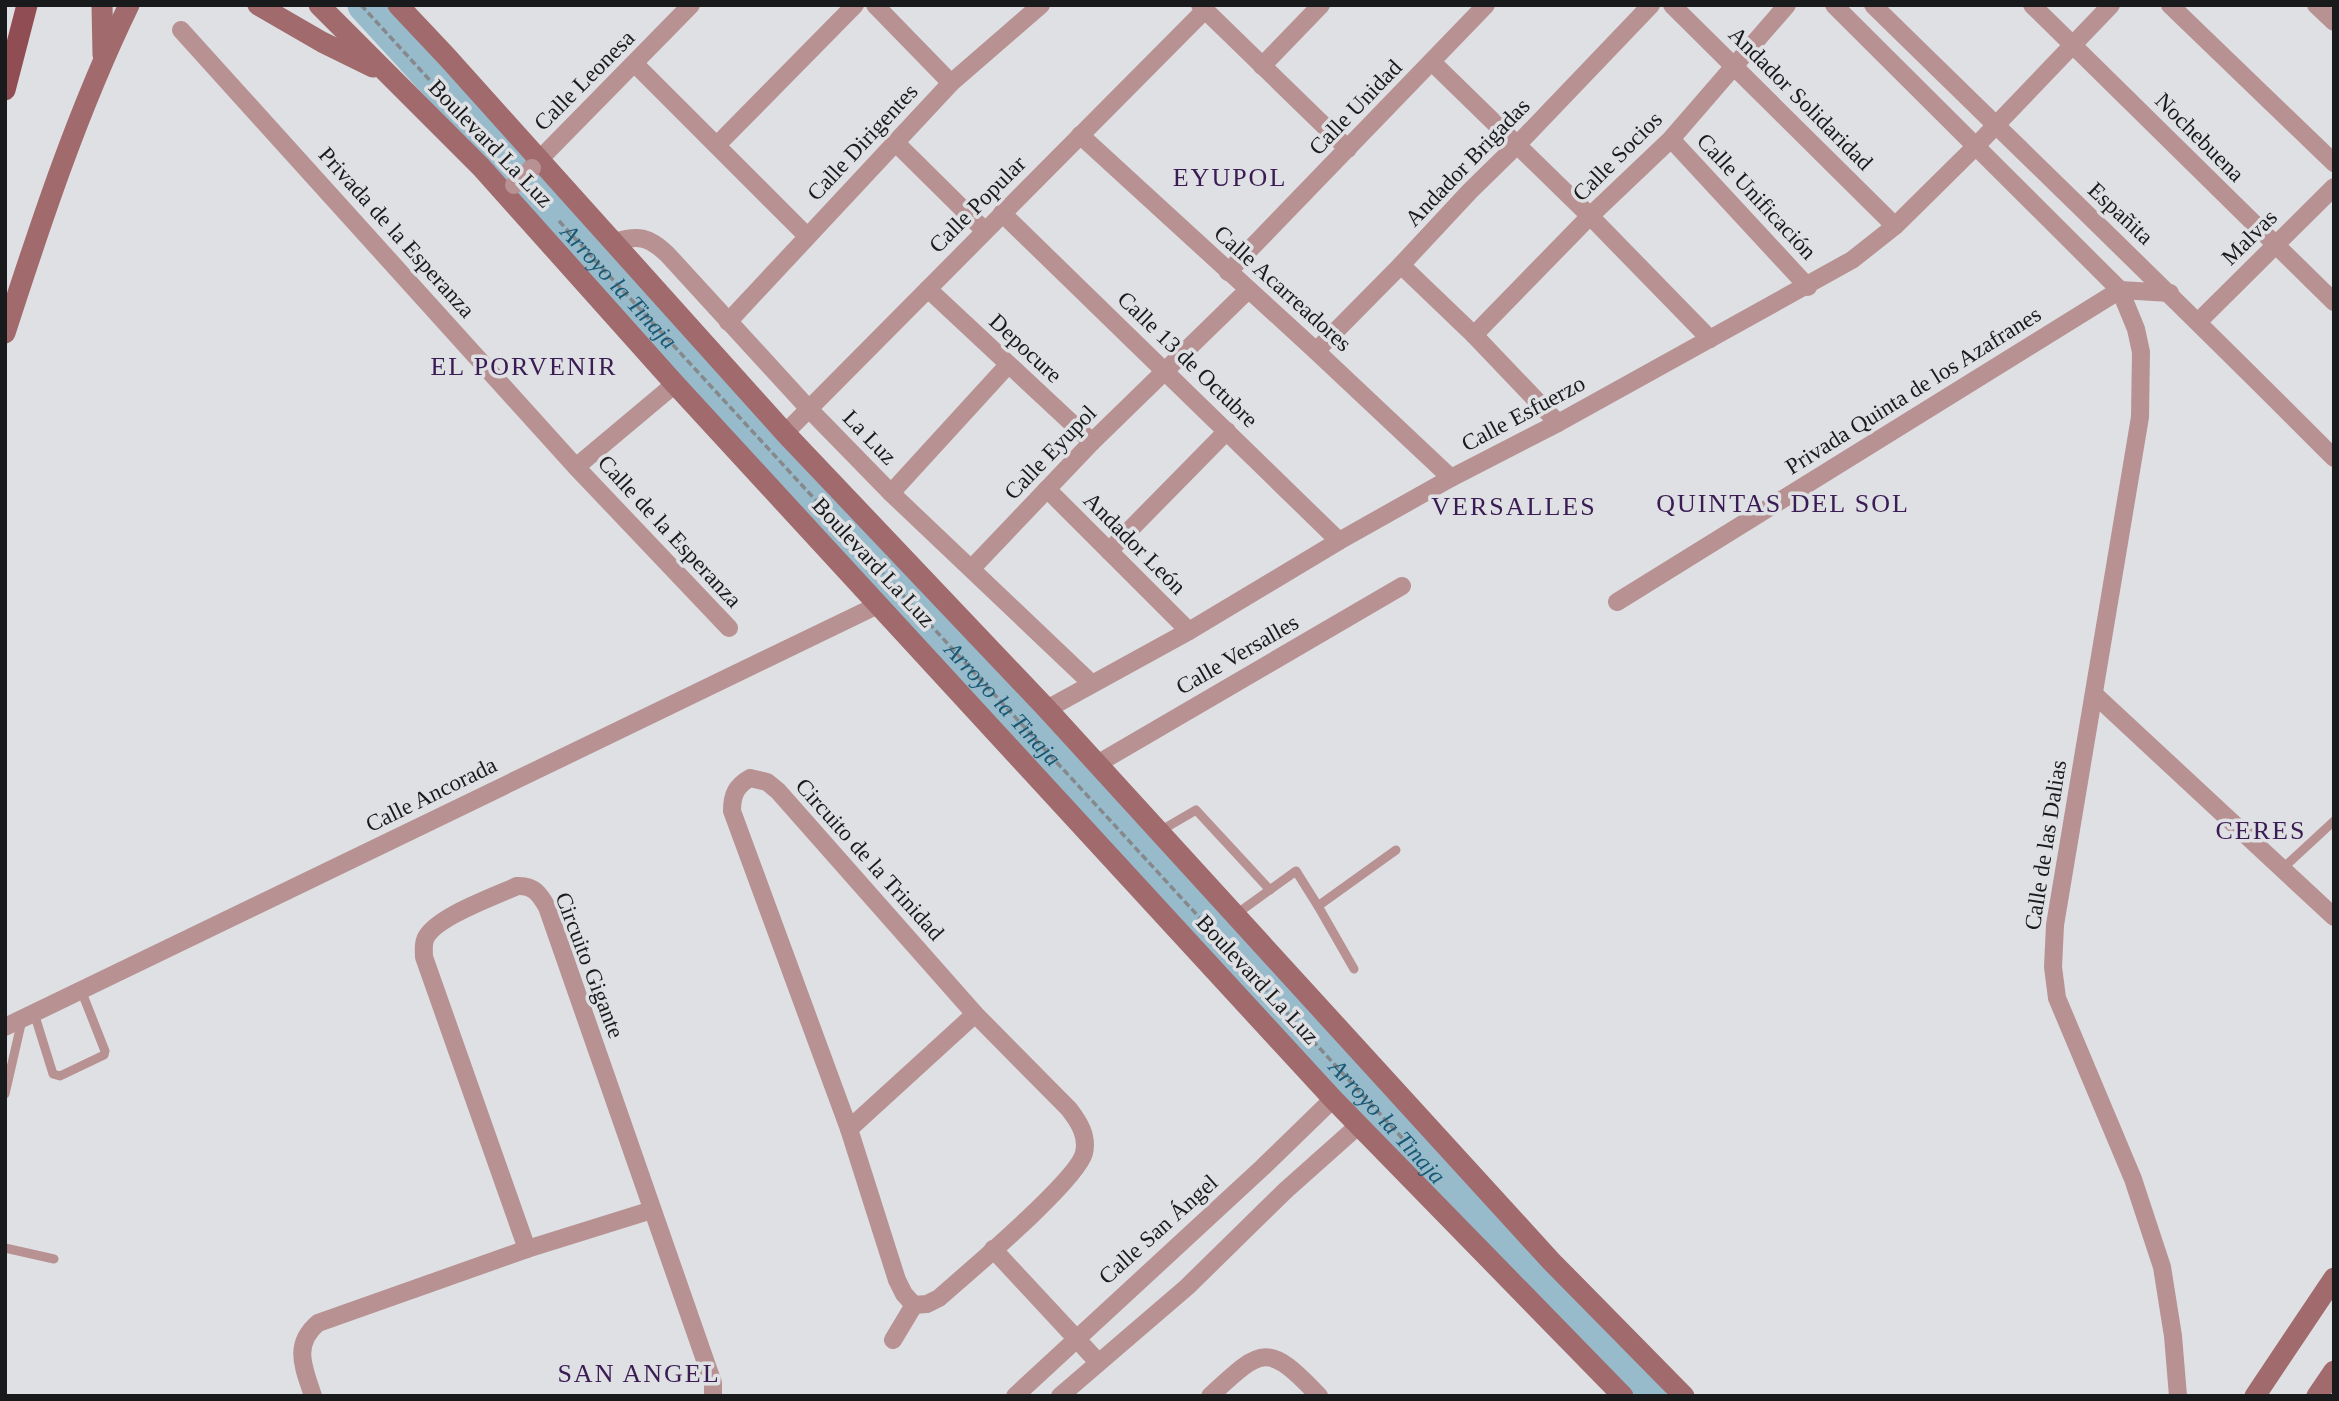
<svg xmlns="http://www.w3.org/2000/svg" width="2339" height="1401" font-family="Georgia,serif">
<rect width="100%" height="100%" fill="#dee0e4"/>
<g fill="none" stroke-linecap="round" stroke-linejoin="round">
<!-- river -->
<path stroke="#98bbcc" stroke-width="35" id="s1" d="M365 5 1517 1263 1649 1396"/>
<!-- path -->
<g stroke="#86888b" stroke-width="3.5" stroke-dasharray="7 3.5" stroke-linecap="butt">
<polyline points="361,5 478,133"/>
<path id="s2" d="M559 221 1404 1140"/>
</g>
<!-- lane -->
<g stroke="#b89192" stroke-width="9">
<polyline points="1160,831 1196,810 1270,890"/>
<polyline points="2282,869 2334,821"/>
<polyline points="1235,915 1296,871 1318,906"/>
<polyline points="1354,969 1318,906 1396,850"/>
<polyline points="34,1013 53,1074 60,1076 104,1055 105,1051 81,990"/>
<polyline points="5,1094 22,1020"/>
<polyline points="5,1248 54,1259"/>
</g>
<!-- street -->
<g stroke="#b89192" stroke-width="18">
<polyline points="875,5 951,83"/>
<polyline points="1200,5 1348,149"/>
<polyline points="1672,5 1895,226"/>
<polyline points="1834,5 2120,290 2136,329 2141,352 2140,417 2055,925 2053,967 2057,998 2133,1179 2162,1267 2173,1336 2178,1396"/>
<path d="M1873 5C2027 156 2182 305 2334 458"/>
<polyline points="2032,5 2334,302"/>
<polyline points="2170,5 2334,163"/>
<polyline points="2316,5 2334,22"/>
<polyline points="181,30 576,467 729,628"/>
<polyline points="1432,62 1590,216 1710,339"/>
<polyline points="635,64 807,236"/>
<polyline points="1262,66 1321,5"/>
<polyline points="1080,135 1316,351 1451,478"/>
<polyline points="1671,139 1808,287"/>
<polyline points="896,143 984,230"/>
<polyline points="717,145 855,5"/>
<polyline points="532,167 691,5"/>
<polyline points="1002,213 1339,541"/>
<path d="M614 242C638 235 648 236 667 254L809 409 891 493 1092 684"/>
<polyline points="1401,265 1474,335 1558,423"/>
<polyline points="1228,272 1486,5"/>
<polyline points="928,289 1092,442"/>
<polyline points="728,322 951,83 1041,5"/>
<polyline points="2198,322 2334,187"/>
<polyline points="1474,335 1590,216 1671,139 1787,5"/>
<polyline points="1316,351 1401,265 1470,191 1517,145 1651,5"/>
<polyline points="785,433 1205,10 1206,5"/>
<polyline points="576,467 675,384"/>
<polyline points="1047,489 1189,631"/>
<polyline points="891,493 1008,365"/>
<polyline points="1109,551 1227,431"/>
<polyline points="972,568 1092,442 1248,290"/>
<polyline points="1617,602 2120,290 2170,293"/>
<polyline points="2094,694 2334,917"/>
<polyline points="1047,709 1189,631 1339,541 1451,478 1558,423 1852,260 1895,226 1975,147 2111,5"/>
<polyline points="1097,764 1402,586"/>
<path d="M750 778 767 782 778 791 975 1014 1069 1109C1079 1122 1088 1136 1084 1153 1077 1181 966 1274 939 1298L927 1304 914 1305 904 1294 897 1280 849 1129 732 811C732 795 736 786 750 778Z"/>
<polyline points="5,1027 878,605"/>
<polyline points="849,1129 975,1014"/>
<path d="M527 1249 424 957C424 952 423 945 425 940 432 918 496 896 517 886 533 885 539 893 547 907L713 1383V1396"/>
<polyline points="993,1249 1098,1362"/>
<polyline points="893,1340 914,1305"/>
<path d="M313 1396C304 1368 292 1345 318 1323L527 1249 652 1210"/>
<polyline points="1015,1396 1263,1167 1333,1099"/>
<polyline points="1060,1396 1187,1287 1286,1190 1359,1125"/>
<path d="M1210 1396C1262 1348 1267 1341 1319 1396"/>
</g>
<!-- secondary -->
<g stroke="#a16a6d" stroke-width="21">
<polyline points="102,5 103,55"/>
<polyline points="258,5 322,42 373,67"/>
<polyline points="319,5 481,167 675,384 1333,1099 1623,1396"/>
<polyline points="398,5 447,57 785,433 1047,709 1551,1261 1684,1396"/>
<path d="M5 333C41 222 78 110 129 5"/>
<polyline points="2255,1396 2334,1278"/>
<polyline points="2317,1396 2334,1371"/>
</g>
<!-- primary -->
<polyline stroke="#904d53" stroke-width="21" points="5,90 27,5"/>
<!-- street-bridge -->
<polyline stroke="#b89192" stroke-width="18" points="514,185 532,168"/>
</g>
<g text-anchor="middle" stroke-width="7" stroke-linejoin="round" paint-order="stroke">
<!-- street labels -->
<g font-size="23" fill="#191a1b" stroke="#dee0e4">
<text transform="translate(584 80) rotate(-45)" y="8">Calle Leonesa</text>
<text transform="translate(1801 98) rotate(45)" y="8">Andador Solidaridad</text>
<text transform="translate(1355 107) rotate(-46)" y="8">Calle Unidad</text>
<text transform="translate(2200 137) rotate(45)" y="8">Nochebuena</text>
<text transform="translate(862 142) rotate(-47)" y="8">Calle Dirigentes</text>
<text transform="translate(491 143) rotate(46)" y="8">Boulevard La Luz</text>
<text transform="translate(1617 156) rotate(-45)" y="8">Calle Socios</text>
<text transform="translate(1467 162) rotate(-46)" y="8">Andador Brigadas</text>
<text transform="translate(1757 196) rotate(47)" y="8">Calle Unificación</text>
<text transform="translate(977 204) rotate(-45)" y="8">Calle Popular</text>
<text transform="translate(2121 213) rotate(43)" y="8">Españita</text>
<text transform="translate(397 232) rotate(48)" y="8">Privada de la Esperanza</text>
<text transform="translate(2249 237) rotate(-45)" y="8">Malvas</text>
<text transform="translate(1283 288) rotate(42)" y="8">Calle Acarreadores</text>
<text transform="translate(1026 348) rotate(43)" y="8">Depocure</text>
<text transform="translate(1188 359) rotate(44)" y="8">Calle 13 de Octubre</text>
<text transform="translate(1913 390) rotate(-32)" y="8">Privada Quinta de los Azafranes</text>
<text transform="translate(1523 413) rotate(-28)" y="8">Calle Esfuerzo</text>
<text transform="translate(870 437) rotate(46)" y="8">La Luz</text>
<text transform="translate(1050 452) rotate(-46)" y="8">Calle Eyupol</text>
<text transform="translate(670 531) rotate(47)" y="8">Calle de la Esperanza</text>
<text transform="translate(1135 543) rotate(45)" y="8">Andador León</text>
<text transform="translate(874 562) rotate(47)" y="8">Boulevard La Luz</text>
<text transform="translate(1237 654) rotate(-30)" y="8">Calle Versalles</text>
<text transform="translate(431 794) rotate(-26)" y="8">Calle Ancorada</text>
<text transform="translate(2045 845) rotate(-81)" y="8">Calle de las Dalias</text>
<text transform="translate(870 859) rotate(48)" y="8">Circuito de la Trinidad</text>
<text transform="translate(590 965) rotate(69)" y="8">Circuito Gigante</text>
<text transform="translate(1258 979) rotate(47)" y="8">Boulevard La Luz</text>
<text transform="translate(1158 1229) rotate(-42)" y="8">Calle San Ángel</text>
</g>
<!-- water labels -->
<g font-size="24" font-style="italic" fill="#1a5973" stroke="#dee0e4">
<text dy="8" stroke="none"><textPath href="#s2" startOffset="89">Arroyo la Tinaja</textPath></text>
<text dy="8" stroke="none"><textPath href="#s2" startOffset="656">Arroyo la Tinaja</textPath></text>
<text dy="8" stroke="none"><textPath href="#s1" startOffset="1514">Arroyo la Tinaja</textPath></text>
</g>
<!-- quarter labels -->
<g font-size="26" letter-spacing="2" fill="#3b1b53" stroke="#dee0e4">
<text x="1230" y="186">EYUPOL</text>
<text x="524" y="375">EL PORVENIR</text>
<text x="1783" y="512">QUINTAS DEL SOL</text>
<text x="1514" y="515">VERSALLES</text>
<text x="2261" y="839">CERES</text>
<text x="639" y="1382">SAN ANGEL</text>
</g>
</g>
<!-- border -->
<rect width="2339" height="1401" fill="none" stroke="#191a1b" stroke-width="14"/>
</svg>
